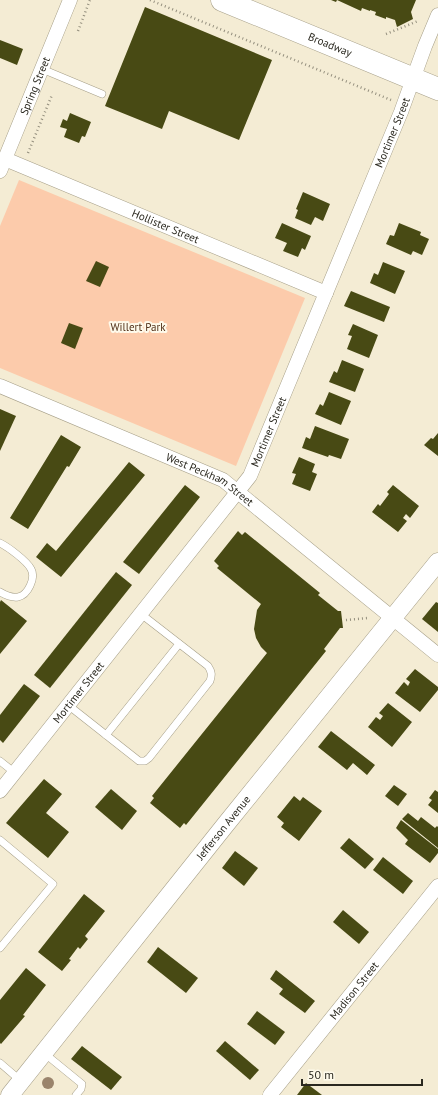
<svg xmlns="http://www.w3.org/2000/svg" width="438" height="1095" font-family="'PT Sans',sans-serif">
<rect width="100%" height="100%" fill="#f4ecd4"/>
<!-- green -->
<polygon fill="#fccbab" points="19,180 305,298 236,466 0,368 0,226"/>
<!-- building -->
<g fill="#484a14">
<polygon points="331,0 416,0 411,12 413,19 397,27 395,20 386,17 386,19 375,15 376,12 370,10 370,11 362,8 361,11 337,0 336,2"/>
<polygon points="145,7 272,60 239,140 169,111 162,129 105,106"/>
<polygon points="0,40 23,49 17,65 0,58"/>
<polygon points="70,113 91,122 85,137 82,136 79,143 64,137 67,129 60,127 63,119 67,121"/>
<polygon points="303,192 330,204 323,221 315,217 311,225 295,218 298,210 296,209"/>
<polygon points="282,223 311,236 305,250 302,248 298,257 283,251 287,243 275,238"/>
<polygon points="399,223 421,232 420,235 429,239 422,255 413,251 411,255 386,244 390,235 394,236"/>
<polygon points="96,261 109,267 100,287 86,281"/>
<polygon points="383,262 405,271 395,294 370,283 374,273 378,275"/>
<polygon points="351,291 390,307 384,322 344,306"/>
<polygon points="69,323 83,328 75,349 61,343"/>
<polygon points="353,324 378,335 369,358 347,349 352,336 348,335"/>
<polygon points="342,360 364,369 355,392 329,382 334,371 337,373"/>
<polygon points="329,392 351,401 341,425 315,414 320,404 323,406"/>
<polygon points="0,409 16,416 0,451"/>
<polygon points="315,426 349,439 341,459 329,455 328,457 302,448 306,437 310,439"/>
<polygon points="438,433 438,456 424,445 431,438 433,439"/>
<polygon points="61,435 81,447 69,467 67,466 28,529 10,518"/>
<polygon points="299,457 315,464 312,472 317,474 310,491 292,484 296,474 292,473"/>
<polygon points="129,462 145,475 61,577 36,557 47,543 56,551"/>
<polygon points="185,485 200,497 139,574 123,562"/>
<polygon points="393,485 419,506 410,518 406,514 403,518 407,521 398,532 372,512 378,504 380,506 389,494 387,492"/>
<polygon points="238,531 242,535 245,532 320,593 318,595 338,611 341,611 343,628 340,628 324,649 326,651 186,825 184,823 180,828 150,803 154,798 152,796 267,653 261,647 256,638 254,629 257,610 261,604 217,568 219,566 214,561"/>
<polygon points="116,572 132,585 50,688 34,675"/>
<polygon points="1,600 27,621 0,654 0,602"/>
<polygon points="436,602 438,603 438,632 422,619"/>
<polygon points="415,669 438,687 438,690 420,712 395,693 404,682 408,686 410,682 406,679"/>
<polygon points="24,684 40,696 3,743 0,740 0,715"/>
<polygon points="388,703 412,722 392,747 368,727 376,717 380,720 383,716 379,713"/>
<polygon points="331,731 375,765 367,775 353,763 347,770 318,747"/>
<polygon points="44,779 62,794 46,813 69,832 48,858 6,823"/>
<polygon points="394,785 407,794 398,806 385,796"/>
<polygon points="111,789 137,811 122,830 95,807"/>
<polygon points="435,790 438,792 438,813 428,805 432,800 429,798"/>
<polygon points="294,796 300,801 303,797 322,811 299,841 281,827 284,823 277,817"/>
<polygon points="408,813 418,821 421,817 435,828 437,826 438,827 438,848 402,819"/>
<polygon points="401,820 438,849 438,853 430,863 405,844 408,840 396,828"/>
<polygon points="349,838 374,859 365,869 340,848"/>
<polygon points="235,851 258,868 244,886 222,868"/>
<polygon points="383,857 413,881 403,894 373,870"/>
<polygon points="84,894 105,911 85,936 88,939 80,949 78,947 69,959 71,960 62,971 38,952"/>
<polygon points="343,910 369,932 359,944 333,922"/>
<polygon points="158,947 198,978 186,993 147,962"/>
<polygon points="26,968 46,985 23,1015 25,1016 1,1044 0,1043 0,1000"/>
<polygon points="276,970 315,1001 305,1013 279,994 283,989 270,979"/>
<polygon points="257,1011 285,1032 275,1045 247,1024"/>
<polygon points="225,1041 259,1070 250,1080 216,1051"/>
<polygon points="82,1046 122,1077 111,1090 71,1059"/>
<polygon points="306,1083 322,1095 297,1095"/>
</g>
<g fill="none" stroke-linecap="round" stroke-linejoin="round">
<!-- service casing -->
<g stroke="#a69f88" stroke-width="8">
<g id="service">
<polyline points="42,69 102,94"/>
<path d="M0 543C8 547 27 561 31 569 36 578 28 595 18 597 11 598 5 595 0 592"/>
<path d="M68 705 139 761H145L149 758 210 681C212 675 212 672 208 666L141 614"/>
<polyline points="106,735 179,644"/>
<polyline points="0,761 15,773"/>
<polyline points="0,840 53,884 0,948"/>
<polyline points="44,1053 82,1084 81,1089 76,1095"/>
<polyline points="0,1063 21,1081"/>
</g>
</g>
<!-- minor casing -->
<g stroke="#a69f88" stroke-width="15">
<g id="minor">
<path id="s1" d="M5 159 326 293"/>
<path id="s2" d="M0 171 70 0"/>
<path id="s3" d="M0 386 223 480 438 655"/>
<path id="s4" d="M0 791 250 476 401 112 425 46 438 15"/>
<path id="s5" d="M270 1095 438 886"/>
</g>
</g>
<!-- tertiary casing -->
<g stroke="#a69f88" stroke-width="19">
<g id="tertiary">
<path id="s6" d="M10 1095 226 824 438 562"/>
</g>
</g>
<!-- primary casing -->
<g stroke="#a69f88" stroke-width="23">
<g id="primary">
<path id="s7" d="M222 0 438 89"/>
</g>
</g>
<!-- path -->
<g stroke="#948f7e" stroke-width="2.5" stroke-dasharray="1 3" stroke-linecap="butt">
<polyline points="150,0 391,100"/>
<polyline points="78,31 90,0"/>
<polyline points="386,34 418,21"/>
<polyline points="28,153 52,95"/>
<polyline points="346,620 368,618"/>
</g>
<!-- service -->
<use href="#service" stroke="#fff" stroke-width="7"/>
<!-- minor -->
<use href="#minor" stroke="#fff" stroke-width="14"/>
<!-- tertiary -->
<use href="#tertiary" stroke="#fff" stroke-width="18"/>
<!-- primary -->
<use href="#primary" stroke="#fff" stroke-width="22"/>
</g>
<!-- trees -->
<circle fill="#9a846c" cx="48" cy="1083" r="6"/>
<g text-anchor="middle" stroke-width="4" stroke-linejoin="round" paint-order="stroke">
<!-- street labels -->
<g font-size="11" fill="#2a281f" stroke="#fefaeb">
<text dy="4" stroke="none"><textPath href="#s7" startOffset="117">Broadway</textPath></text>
<text dy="4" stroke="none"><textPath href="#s2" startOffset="92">Spring Street</textPath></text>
<text dy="4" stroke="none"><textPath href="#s4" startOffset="774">Mortimer Street</textPath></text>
<text dy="4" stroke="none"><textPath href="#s1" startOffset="174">Hollister Street</textPath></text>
<text dy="4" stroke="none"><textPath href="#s4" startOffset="450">Mortimer Street</textPath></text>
<text dy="4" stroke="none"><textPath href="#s3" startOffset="230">West Peckham Street</textPath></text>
<text dy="4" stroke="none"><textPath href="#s4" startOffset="126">Mortimer Street</textPath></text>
<text dy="4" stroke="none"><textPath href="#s6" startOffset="342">Jefferson Avenue</textPath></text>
<text dy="4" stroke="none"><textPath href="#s5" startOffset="134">Madison Street</textPath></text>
</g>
<!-- park labels -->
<g font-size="11" fill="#502f17" stroke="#fefaeb">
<text x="138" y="331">Willert Park</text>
</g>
</g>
<!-- scale -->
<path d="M302 1079v6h120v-6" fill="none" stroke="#2a281f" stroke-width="2"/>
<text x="308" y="1079" font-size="12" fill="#2a281f" stroke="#fefaeb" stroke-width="3" paint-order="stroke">50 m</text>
</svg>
